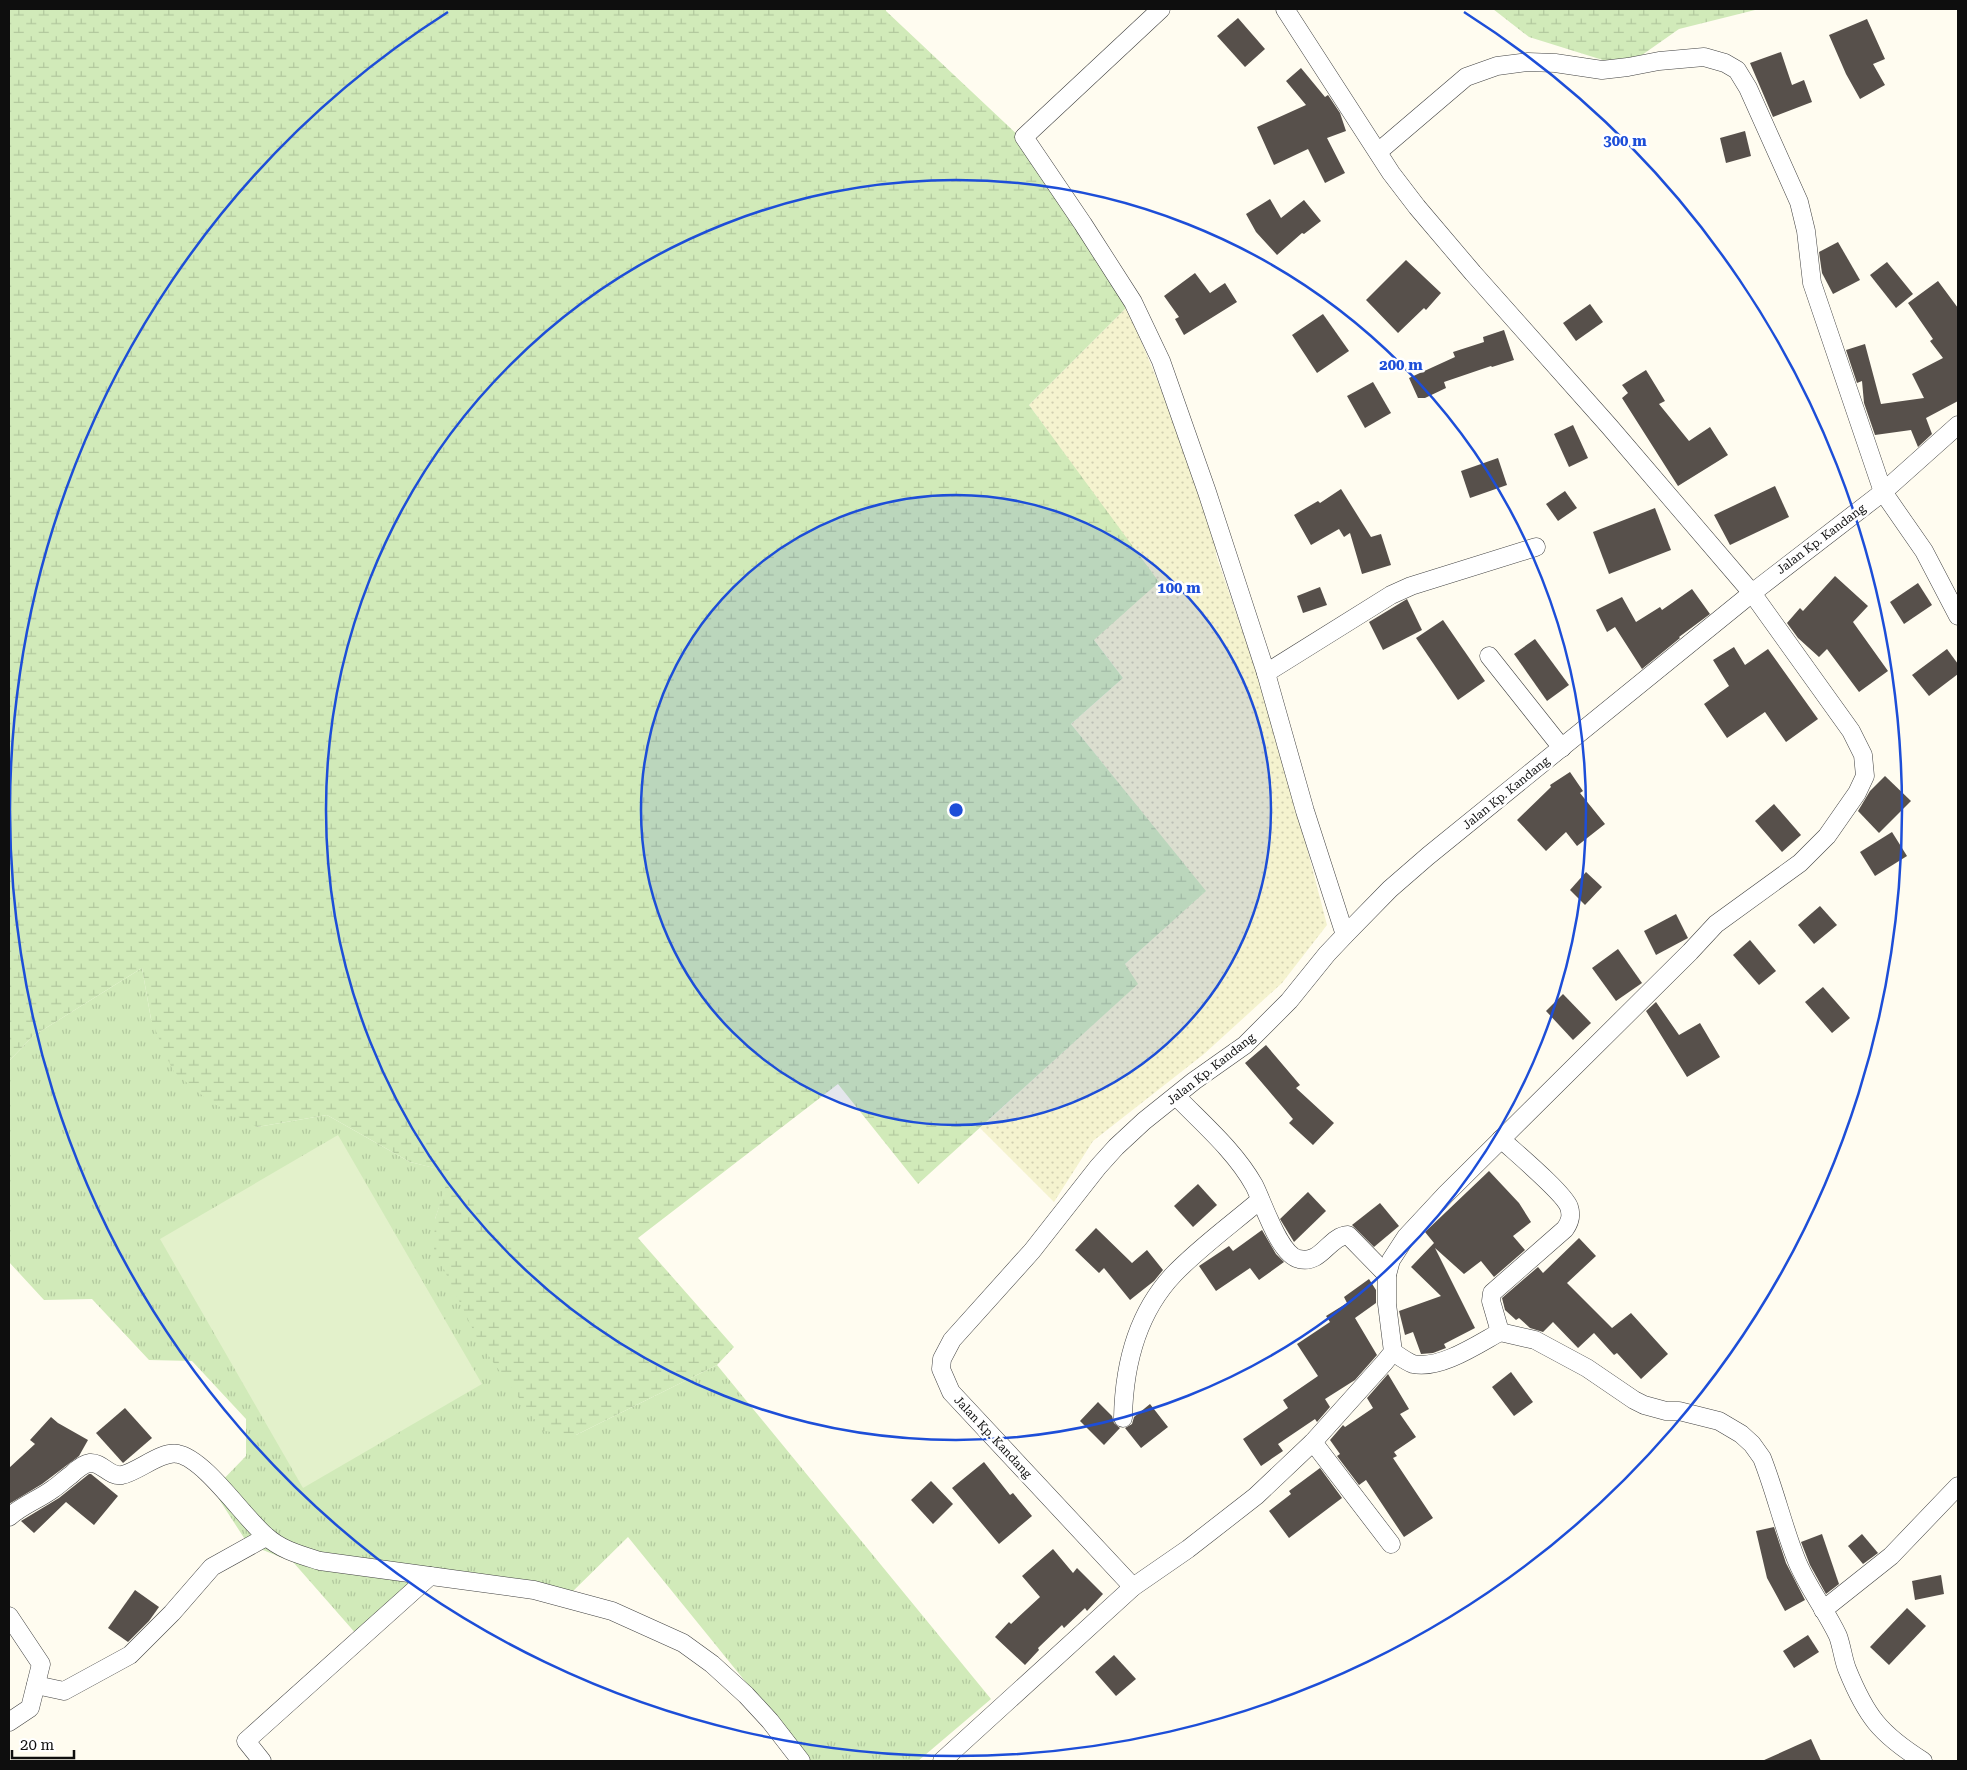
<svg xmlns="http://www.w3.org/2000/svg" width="1967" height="1770" font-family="'Roboto Serif',serif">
<defs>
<pattern id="farmland-dots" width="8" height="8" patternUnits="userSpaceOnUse" patternTransform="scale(1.25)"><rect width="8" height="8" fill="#f5f3cf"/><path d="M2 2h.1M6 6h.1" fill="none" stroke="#d1cfb1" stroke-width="1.8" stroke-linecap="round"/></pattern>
<pattern id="grass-tufts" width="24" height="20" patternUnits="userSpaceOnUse" patternTransform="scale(1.25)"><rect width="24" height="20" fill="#d1eab9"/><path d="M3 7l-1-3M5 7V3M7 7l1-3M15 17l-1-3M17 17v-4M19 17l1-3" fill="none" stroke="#b2c89e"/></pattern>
<pattern id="wetland-marsh" width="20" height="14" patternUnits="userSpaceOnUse" patternTransform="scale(1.25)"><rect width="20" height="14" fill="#d1eab9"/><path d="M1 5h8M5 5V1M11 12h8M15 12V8" fill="none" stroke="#b2c89e"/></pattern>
</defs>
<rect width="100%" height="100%" fill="#fffcf0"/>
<!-- farmland -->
<polygon fill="url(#farmland-dots)" points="1127,307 1215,520 1216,555 1275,725 1327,925 1282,983 1204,1054 1093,1141 1054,1202 980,1128 1137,984 1124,965 1205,891 1071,724 1123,678 1094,640 1086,484 1029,405"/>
<!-- grass -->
<polygon fill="url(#grass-tufts)" points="142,968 151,1019 257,1127 327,1115 410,1162 451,1172 435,1219 576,1435 717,1365 991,1699 918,1761 810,1761 628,1537 567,1597 433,1585 358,1636 293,1562 248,1544 213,1490 246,1456 246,1419 192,1361 149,1360 92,1299 44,1300 9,1262 9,1061 33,1036"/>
<!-- wetland -->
<g fill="url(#wetland-marsh)">
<polygon points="9,9 886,9 886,11 1038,154 1127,307 1029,405 1159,582 1094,640 1123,678 1071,724 1206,891 1125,964 1138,984 918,1184 838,1084 638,1238 734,1347 717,1365 576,1435 543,1431 480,1344 434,1249 435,1219 450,1172 410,1162 327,1115 257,1127 209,1101 174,1072 166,1056 151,1019 142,968 33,1036 9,1061"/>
<polygon points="1493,9 1759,9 1679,29 1642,55 1619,63 1606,61 1529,37"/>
</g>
<!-- pitch -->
<polygon fill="#e3f1cb" points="338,1135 482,1384 303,1488 160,1239"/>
<!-- building -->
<g fill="#57504b">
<polygon points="1238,18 1265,49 1245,67 1217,36"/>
<polygon points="1867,19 1885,59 1873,64 1885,85 1860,99 1846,74 1829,35"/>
<polygon points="1781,52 1792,85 1804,80 1812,102 1773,117 1750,63"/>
<polygon points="1301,68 1325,97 1328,95 1340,113 1346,131 1327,138 1345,173 1325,183 1308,149 1274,165 1257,127 1306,105 1286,81"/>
<polygon points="1745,131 1751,156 1726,163 1720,138"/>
<polygon points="1270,199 1281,218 1304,200 1321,221 1304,234 1302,233 1277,255 1256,232 1246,214"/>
<polygon points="1838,242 1860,280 1833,294 1822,273 1819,252"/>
<polygon points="1406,260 1441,293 1426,310 1424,308 1398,333 1366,300"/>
<polygon points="1887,262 1913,294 1896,308 1870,275"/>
<polygon points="1195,273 1210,293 1225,283 1237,302 1184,335 1175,319 1179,317 1164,296"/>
<polygon points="1938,281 1958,308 1958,401 1926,418 1932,434 1918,447 1911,430 1875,435 1864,403 1862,381 1857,383 1846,350 1865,344 1881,404 1924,398 1912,374 1943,358 1930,341 1933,339 1908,303"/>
<polygon points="1590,304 1603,322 1576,341 1563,323"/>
<polygon points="1323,314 1349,351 1317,373 1292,335"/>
<polygon points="1504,330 1514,360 1492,367 1491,366 1444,382 1446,388 1425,398 1418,398 1409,378 1455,357 1453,352 1484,342 1483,337"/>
<polygon points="1646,370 1665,401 1659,404 1689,441 1710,427 1728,455 1678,486 1622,398 1628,393 1622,385"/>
<polygon points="1373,382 1391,413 1365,428 1347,396"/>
<polygon points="1573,425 1588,458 1569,467 1554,434"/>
<polygon points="1498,458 1507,485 1470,498 1461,471"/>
<polygon points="1775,486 1789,517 1730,545 1714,515"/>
<polygon points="1341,489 1371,537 1381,534 1391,565 1362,574 1350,533 1344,537 1339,529 1311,545 1294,515 1318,501 1320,503"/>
<polygon points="1565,491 1577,508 1558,521 1546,504"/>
<polygon points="1655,508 1671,550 1609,574 1593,532"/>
<polygon points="1835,576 1868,606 1853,622 1888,671 1859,692 1827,649 1819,657 1798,638 1787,623 1800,608 1803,611"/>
<polygon points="1918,583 1932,605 1904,624 1890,602"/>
<polygon points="1320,587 1327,605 1303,613 1297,596"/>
<polygon points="1692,589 1710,614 1679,637 1680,638 1642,669 1615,627 1607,632 1596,610 1622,597 1636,622 1660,607 1662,610"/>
<polygon points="1407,599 1422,630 1383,650 1369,622"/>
<polygon points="1443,620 1485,681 1458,700 1416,638"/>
<polygon points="1535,639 1569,685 1547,701 1514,654"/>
<polygon points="1734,647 1745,665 1768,649 1818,719 1786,742 1765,712 1727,738 1704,704 1729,686 1713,660"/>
<polygon points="1947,649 1958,664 1958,674 1929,696 1912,675"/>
<polygon points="1570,772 1583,791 1580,793 1605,824 1577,846 1566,832 1546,851 1517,820 1551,787 1550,785"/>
<polygon points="1885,776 1911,801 1879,833 1858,811 1870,791"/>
<polygon points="1774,804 1801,835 1782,852 1755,821"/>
<polygon points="1892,832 1907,856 1875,876 1860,852"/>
<polygon points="1586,872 1602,887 1585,905 1570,890"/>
<polygon points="1820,906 1837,925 1814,944 1798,925"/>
<polygon points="1676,914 1688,938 1656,955 1644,931"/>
<polygon points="1750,940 1776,971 1759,985 1733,955"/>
<polygon points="1618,949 1642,983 1616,1001 1592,968"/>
<polygon points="1823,987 1850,1018 1832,1033 1805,1002"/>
<polygon points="1563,994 1591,1023 1573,1040 1546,1011"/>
<polygon points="1656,1002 1679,1035 1700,1023 1720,1057 1687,1077 1646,1011"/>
<polygon points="1266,1045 1300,1085 1296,1088 1334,1123 1313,1145 1289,1123 1293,1119 1245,1063"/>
<polygon points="1489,1171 1519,1203 1531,1222 1513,1236 1525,1250 1494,1277 1481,1261 1464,1274 1435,1248 1475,1328 1444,1344 1446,1348 1433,1353 1421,1354 1413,1332 1405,1335 1399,1311 1441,1296 1411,1267 1434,1243 1425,1232"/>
<polygon points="1198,1184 1217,1205 1193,1227 1174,1206"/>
<polygon points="1308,1192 1326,1211 1294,1242 1280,1219"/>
<polygon points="1380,1203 1399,1226 1374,1247 1352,1225"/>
<polygon points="1096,1228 1132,1263 1147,1250 1163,1270 1154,1281 1130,1300 1104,1268 1099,1273 1075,1250"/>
<polygon points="1262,1230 1276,1254 1284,1262 1259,1280 1250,1268 1216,1291 1199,1266 1229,1246 1233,1251"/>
<polygon points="1579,1238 1596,1256 1567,1283 1612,1328 1631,1313 1668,1354 1641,1379 1617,1353 1614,1355 1594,1333 1578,1348 1553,1322 1543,1332 1530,1328 1519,1318 1516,1320 1505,1310 1502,1298 1538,1267 1543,1273"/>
<polygon points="1369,1279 1376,1290 1376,1303 1355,1318 1377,1355 1355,1380 1325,1399 1330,1407 1317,1422 1315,1419 1278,1444 1283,1451 1261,1466 1243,1439 1288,1408 1283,1400 1318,1376 1297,1344 1330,1322 1326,1316 1347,1303 1344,1297"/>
<polygon points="1511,1372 1533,1402 1514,1416 1492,1387"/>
<polygon points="1388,1374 1409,1409 1400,1414 1416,1437 1394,1452 1397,1456 1393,1458 1433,1518 1404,1537 1366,1480 1359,1485 1337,1456 1340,1454 1330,1440 1343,1425 1345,1427 1373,1408 1367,1398"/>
<polygon points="1098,1402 1112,1416 1114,1423 1120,1428 1104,1445 1080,1421"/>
<polygon points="1150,1404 1168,1427 1141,1448 1125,1428 1132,1424 1134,1417"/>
<polygon points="125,1408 152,1438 123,1463 96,1433"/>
<polygon points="51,1417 58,1423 88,1440 79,1456 42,1484 9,1504 9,1468 35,1444 30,1440"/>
<polygon points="984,1462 1010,1495 1013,1493 1032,1516 999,1544 952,1488"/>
<polygon points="1320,1468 1342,1498 1289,1538 1269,1511 1291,1494 1289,1491"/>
<polygon points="89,1474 91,1474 118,1496 94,1525 66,1502 34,1533 21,1521 59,1498"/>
<polygon points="931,1481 953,1504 933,1524 911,1500"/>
<polygon points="1774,1527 1786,1563 1805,1600 1785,1611 1767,1578 1756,1531"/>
<polygon points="1822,1534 1839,1584 1826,1594 1810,1565 1801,1542"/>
<polygon points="1862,1534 1878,1553 1863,1564 1848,1546"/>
<polygon points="1053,1549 1073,1573 1077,1568 1103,1594 1087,1611 1085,1608 1064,1628 1062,1625 1038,1648 1039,1650 1025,1665 995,1637 1009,1622 1011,1624 1040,1597 1022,1576"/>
<polygon points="1941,1575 1944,1594 1915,1600 1912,1581"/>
<polygon points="135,1590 159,1607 149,1621 128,1642 108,1628"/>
<polygon points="1907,1608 1926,1626 1889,1665 1870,1647"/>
<polygon points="1808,1635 1819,1652 1794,1668 1783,1651"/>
<polygon points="1114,1655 1136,1679 1116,1696 1095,1672"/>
<polygon points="1811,1739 1821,1761 1762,1761"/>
</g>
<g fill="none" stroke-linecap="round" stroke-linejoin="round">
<!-- street casing -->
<g stroke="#414141" stroke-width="19">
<g id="street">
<polyline points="1161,9 1024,137 1083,224 1133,302 1161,361 1207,492 1266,673 1305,811 1345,935"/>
<polyline points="1378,152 1466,77 1497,66 1528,62 1555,63 1602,70 1628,67 1659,61 1704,57 1725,63 1737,70 1748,88 1799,202 1806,231 1812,283 1883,492 1924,551 1958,616"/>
<polyline points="1489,656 1562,748"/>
<polyline points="1266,673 1391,595 1411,586 1536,547"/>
<path d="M1176 1096C1202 1123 1235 1151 1254 1185 1263 1202 1279 1255 1299 1259 1321 1265 1329 1236 1348 1235L1387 1275"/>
<path d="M1500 1332 1491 1301 1492 1293 1565 1229C1570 1222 1572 1216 1569 1207 1564 1193 1515 1152 1501 1139"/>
<path d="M1393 1352C1399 1356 1407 1362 1413 1364 1440 1370 1478 1344 1500 1332L1535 1340 1587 1368 1634 1400 1644 1405 1666 1411H1679L1719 1421 1741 1434 1752 1444 1762 1458C1775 1491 1783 1526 1796 1559 1807 1587 1826 1610 1838 1636 1842 1647 1843 1659 1847 1669 1866 1716 1880 1734 1923 1761"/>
<path d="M1123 1418C1124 1366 1137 1313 1174 1274 1200 1247 1232 1224 1260 1200"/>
<polyline points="1313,1442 1391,1544"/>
<path d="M9 1517C24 1504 38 1500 53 1489 59 1485 65 1479 71 1475 76 1470 83 1464 90 1463 102 1462 109 1477 122 1475 138 1472 162 1450 178 1454 205 1459 244 1518 266 1536 281 1550 301 1555 320 1561L534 1590 612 1611 683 1643 712 1664 746 1695 770 1721 801 1761"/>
<polyline points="1133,1587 1188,1549 1256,1496 1313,1442 1384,1363 1393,1352 1387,1304 1387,1275 1391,1260 1406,1237 1446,1194 1690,952 1716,924 1800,863 1827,836 1857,793 1865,776 1863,755 1851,731 1752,593 1609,426 1473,273 1417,207 1391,173 1285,9"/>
<polyline points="1823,1610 1891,1556 1958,1486"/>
<polyline points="9,1616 41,1664 30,1708 9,1722"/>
<polyline points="36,1685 64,1691 130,1655 172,1613 212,1567 266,1537"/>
<polyline points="262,1761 246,1741 430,1576"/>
<polyline points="942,1761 1133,1587 951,1392 941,1369 942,1359 952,1340 1032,1251 1098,1167 1116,1147 1144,1121 1194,1081 1245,1045 1289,1001 1327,954 1345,935 1390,889 1428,856 1752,593 1883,492 1958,425"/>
</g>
</g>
<!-- street -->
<use href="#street" stroke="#fff" stroke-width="18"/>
</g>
<!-- distance rings -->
<circle cx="956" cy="810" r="315" fill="#1d4ed8" fill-opacity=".12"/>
<g fill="none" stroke="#1d4ed8" stroke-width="2.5">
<circle cx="956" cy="810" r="315"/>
<circle cx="956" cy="810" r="630"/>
<path d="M1464 12A946 946 0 1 1 448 12"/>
</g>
<g text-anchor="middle" stroke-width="5" stroke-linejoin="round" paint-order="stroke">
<!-- street labels -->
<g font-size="12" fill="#0e0e0e" stroke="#fff">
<text transform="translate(1821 539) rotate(-37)" y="4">Jalan Kp. Kandang</text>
<text transform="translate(1506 793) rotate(-39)" y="4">Jalan Kp. Kandang</text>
<text transform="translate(1211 1069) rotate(-38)" y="4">Jalan Kp. Kandang</text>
<text transform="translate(993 1437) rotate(47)" y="4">Jalan Kp. Kandang</text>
</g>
</g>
<circle cx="956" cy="810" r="8" fill="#1d4ed8" stroke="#fff" stroke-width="2.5"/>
<g font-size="15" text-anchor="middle" font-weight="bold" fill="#1d4ed8" stroke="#fff" stroke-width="5" stroke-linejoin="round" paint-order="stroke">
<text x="1625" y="146">300 m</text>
<text x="1401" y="370">200 m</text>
<text x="1179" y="593">100 m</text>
</g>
<!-- border -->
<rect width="1967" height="1770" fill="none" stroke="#0e0e0e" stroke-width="20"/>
<!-- scale -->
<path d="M12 1750v8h62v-8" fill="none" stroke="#0e0e0e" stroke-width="2.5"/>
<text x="20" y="1750" font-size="15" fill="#0e0e0e" stroke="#ffffff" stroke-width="4" paint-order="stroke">20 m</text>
</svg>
